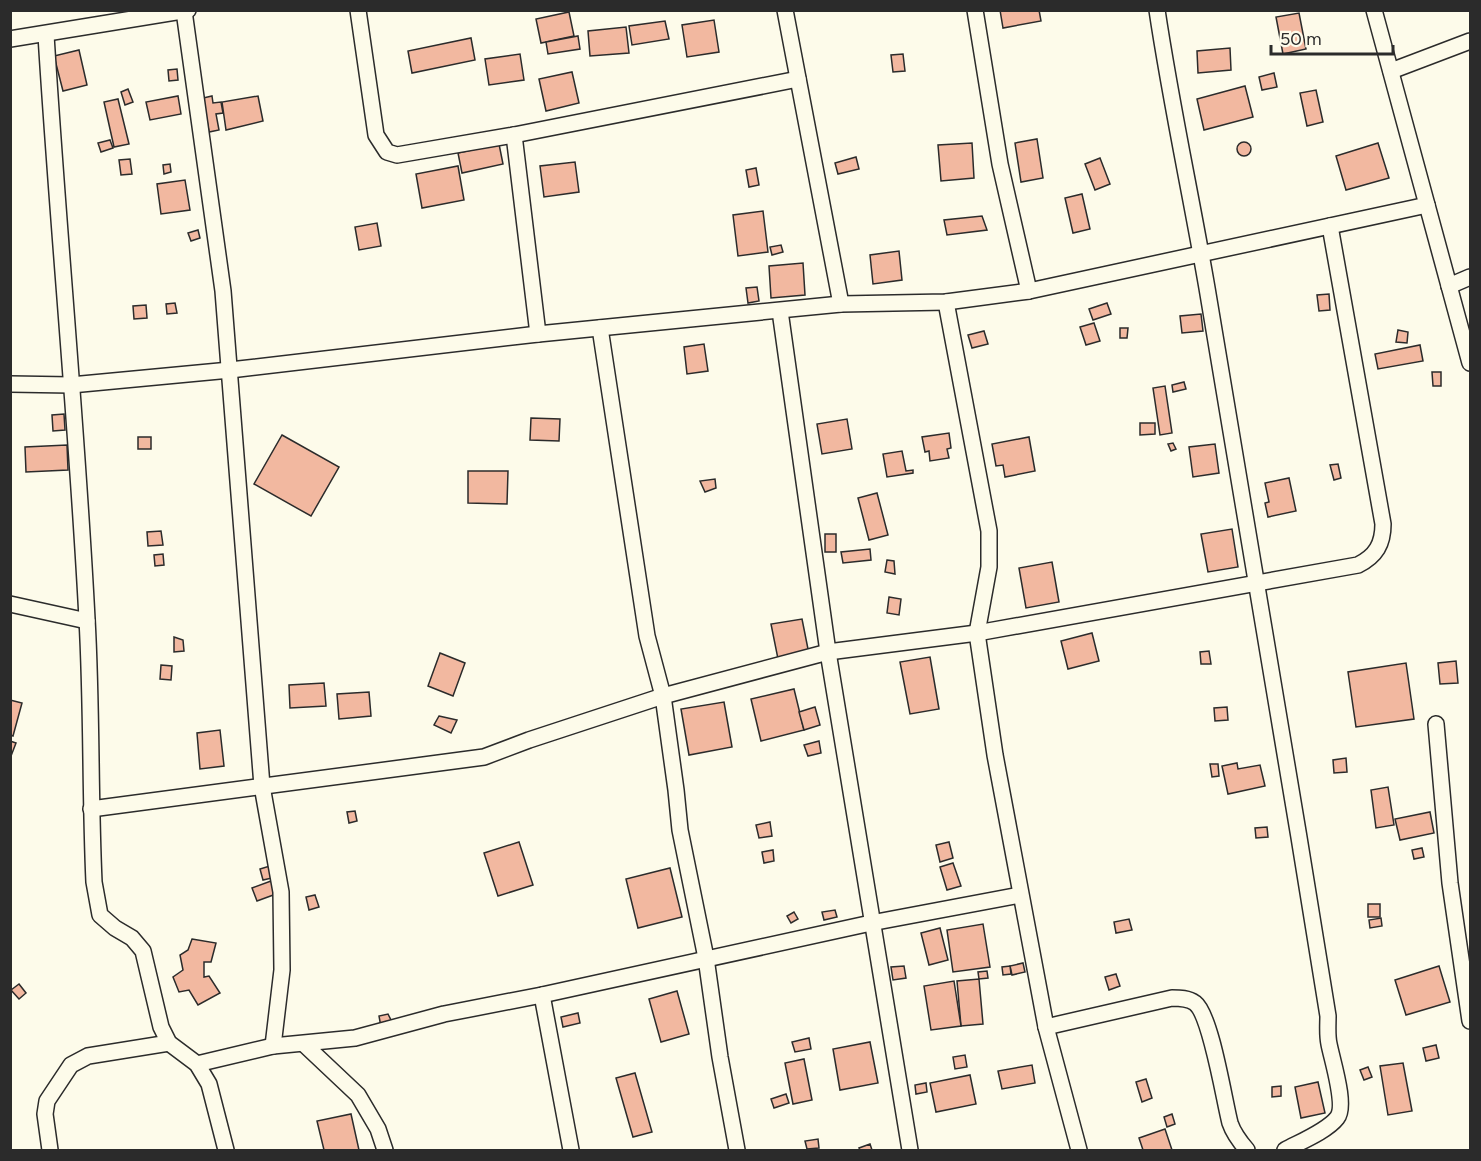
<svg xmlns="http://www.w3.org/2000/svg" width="1481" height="1161" font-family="Figtree,sans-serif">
<rect width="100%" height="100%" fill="#fdfbea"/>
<!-- building -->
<g fill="#f2b8a0" stroke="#2b2b2b" stroke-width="1.5">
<polygon points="1000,10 1039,10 1041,21 1003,28"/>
<polygon points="569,12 574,36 541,43 536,19"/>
<polygon points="1299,13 1306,49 1283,54 1276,17"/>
<polygon points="714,20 719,52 687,57 682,25"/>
<polygon points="665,21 669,39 632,45 629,26"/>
<polygon points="626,27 629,53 590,56 588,31"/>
<polygon points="578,36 580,49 548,54 546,42"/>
<polygon points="471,38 475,60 412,73 408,51"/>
<polygon points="1230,48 1231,70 1198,73 1197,51"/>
<polygon points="79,50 87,85 63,91 54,56"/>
<polygon points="520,54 524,80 489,85 485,59"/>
<polygon points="903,54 905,71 893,72 891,55"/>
<polygon points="177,69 178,80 169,81 168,70"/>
<polygon points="572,72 579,103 546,111 539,79"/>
<polygon points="1274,73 1277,87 1262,90 1259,77"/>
<polygon points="1245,86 1253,117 1204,130 1197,99"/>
<polygon points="128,89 133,102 125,105 121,92"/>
<polygon points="1316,90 1323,122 1307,126 1300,93"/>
<polygon points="178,96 181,114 150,120 146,102"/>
<polygon points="212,96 213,103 221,102 223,113 216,114 219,130 209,132 203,98"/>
<polygon points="258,96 263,121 226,130 222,102"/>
<polygon points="118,99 129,144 114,147 104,102"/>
<polygon points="1037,139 1043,178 1021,182 1015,143"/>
<polygon points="110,140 113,148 101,152 98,143"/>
<circle cx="1244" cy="149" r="7"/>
<polygon points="972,143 974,178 941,181 938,145"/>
<polygon points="1378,143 1389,178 1346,190 1336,156"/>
<polygon points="499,144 503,164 462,173 458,153"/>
<polygon points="856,157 859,169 838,174 835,163"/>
<polygon points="1100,158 1110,184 1095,190 1085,164"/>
<polygon points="130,159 132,174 121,175 119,160"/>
<polygon points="575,162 579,192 544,197 540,166"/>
<polygon points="170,164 171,172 164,174 163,165"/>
<polygon points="458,166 464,200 422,208 416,174"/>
<polygon points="756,168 759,185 749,187 746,170"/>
<polygon points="185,180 190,210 161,214 157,184"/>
<polygon points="1082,194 1090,229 1073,233 1065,198"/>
<polygon points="763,211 768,252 738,256 733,215"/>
<polygon points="982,216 987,230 947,235 944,220"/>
<polygon points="377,223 381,246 359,250 355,227"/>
<polygon points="198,230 200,238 191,241 188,233"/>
<polygon points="781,245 783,252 772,255 770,247"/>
<polygon points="899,251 902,280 873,284 870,255"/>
<polygon points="803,263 805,295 771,298 769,266"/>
<polygon points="757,287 759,301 748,303 746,288"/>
<polygon points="1329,294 1330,310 1319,311 1317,295"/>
<polygon points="175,303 177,313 167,314 166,304"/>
<polygon points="1107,303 1111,314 1093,320 1089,309"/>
<polygon points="146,305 147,318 134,319 133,306"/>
<polygon points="1201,314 1203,331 1182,333 1180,316"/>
<polygon points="1094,323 1100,341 1086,345 1080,327"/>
<polygon points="1120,328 1128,328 1127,338 1120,338"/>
<polygon points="1398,330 1408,332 1407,343 1396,342"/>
<polygon points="984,331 988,344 972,348 968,335"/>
<polygon points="704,344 708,371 687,374 684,347"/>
<polygon points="1420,345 1423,361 1378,369 1375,354"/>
<polygon points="1432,372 1441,372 1441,386 1433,386"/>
<polygon points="1184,382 1186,389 1173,392 1172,385"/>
<polygon points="1165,386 1172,433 1160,435 1153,388"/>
<polygon points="64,414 65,430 53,431 52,415"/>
<polygon points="531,418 560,419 559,441 530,440"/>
<polygon points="847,419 852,449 822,454 817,424"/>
<polygon points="1140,423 1155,423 1155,434 1140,435"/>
<polygon points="949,433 951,448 947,449 949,458 930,461 929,451 925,452 922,437"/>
<polygon points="282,435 339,467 311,516 254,484"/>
<rect x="138" y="437" width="13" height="12"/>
<polygon points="1029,437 1035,471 1005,477 1003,465 996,466 992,444"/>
<polygon points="1173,443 1176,449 1171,451 1168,444"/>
<polygon points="1215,444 1219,473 1193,477 1189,447"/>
<polygon points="67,445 68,470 26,472 25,447"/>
<polygon points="902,451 906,471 913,470 913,473 887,477 883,454"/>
<polygon points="1338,464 1341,478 1334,480 1330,465"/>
<polygon points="468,471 508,471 507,504 468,503"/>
<polygon points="1289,478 1296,511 1268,517 1265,503 1269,502 1265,483"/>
<polygon points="715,479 716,488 705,492 700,481"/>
<polygon points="877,493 888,535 869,540 858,498"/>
<polygon points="1232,529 1238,567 1208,572 1201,534"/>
<polygon points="161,531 163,545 148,546 147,532"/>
<rect x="825" y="534" width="11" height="18"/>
<polygon points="870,549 871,560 843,563 841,552"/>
<polygon points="163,554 164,565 155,566 154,555"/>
<polygon points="887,560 894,561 895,574 885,572"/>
<polygon points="1052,562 1059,602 1026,608 1019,568"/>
<polygon points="889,597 901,599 899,615 887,613"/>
<polygon points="802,619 809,654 778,659 771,624"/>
<polygon points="1092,633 1099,661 1068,669 1061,641"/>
<polygon points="174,637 183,640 184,651 174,652"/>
<polygon points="1209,651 1211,664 1201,664 1200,652"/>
<polygon points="440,653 465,663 453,696 428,686"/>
<polygon points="930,657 939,709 910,714 900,662"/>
<polygon points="1456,661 1458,683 1440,684 1438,663"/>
<polygon points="1406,663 1414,719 1356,727 1348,672"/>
<polygon points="161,665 172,666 171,680 160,679"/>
<polygon points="324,683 326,706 290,708 289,685"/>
<polygon points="794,689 804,730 761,741 751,699"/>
<polygon points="369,692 371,716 339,719 337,694"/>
<polygon points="10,700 22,703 13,736 10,735"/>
<polygon points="724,702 732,747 689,755 681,709"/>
<polygon points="815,707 820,725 804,730 799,712"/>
<polygon points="1227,707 1228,720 1215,721 1214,708"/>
<polygon points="439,716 457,720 451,733 434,725"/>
<polygon points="220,730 224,766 200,769 197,733"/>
<polygon points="10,741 16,743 11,756 10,756"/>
<polygon points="819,741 821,753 808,756 804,745"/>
<polygon points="1346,758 1347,772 1334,773 1333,760"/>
<polygon points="1237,763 1238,769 1260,765 1265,786 1228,794 1222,766"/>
<polygon points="1210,764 1218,764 1219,776 1212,777"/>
<polygon points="1388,787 1394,825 1376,828 1371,790"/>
<polygon points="355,811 357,821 349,823 347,812"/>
<polygon points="1430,812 1434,833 1400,840 1395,819"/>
<polygon points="770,822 772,836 759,838 756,825"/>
<polygon points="1267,827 1268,837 1256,838 1255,828"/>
<polygon points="519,842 533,885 498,896 484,853"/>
<polygon points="949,842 953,858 940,862 936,845"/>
<polygon points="1422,848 1424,857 1414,859 1412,850"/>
<polygon points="773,850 774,861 764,863 762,852"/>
<polygon points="953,863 961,886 947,890 940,867"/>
<polygon points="273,865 272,878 263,880 260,869"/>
<polygon points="670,868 682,917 638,928 626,879"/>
<polygon points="271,881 276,894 257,901 252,888"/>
<polygon points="315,895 319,907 309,910 306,897"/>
<rect x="1368" y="904" width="12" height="13"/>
<polygon points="835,910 837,917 824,920 822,912"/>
<polygon points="794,912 798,919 791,923 787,916"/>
<polygon points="1381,918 1382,926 1370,928 1369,920"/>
<polygon points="1129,919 1132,930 1116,933 1114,922"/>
<polygon points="983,924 990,967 953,972 947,930"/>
<polygon points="940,928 948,960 929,965 921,933"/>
<polygon points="192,939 216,943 211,962 204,962 204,977 209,976 220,993 198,1005 189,990 179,992 173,977 183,970 180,955 188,950"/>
<polygon points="1023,963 1025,972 1012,975 1010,966"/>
<polygon points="904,966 906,978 893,980 891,967"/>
<polygon points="1010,966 1011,974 1003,975 1002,967"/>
<polygon points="1439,966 1450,1002 1406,1015 1395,980"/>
<polygon points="987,971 988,978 979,979 978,972"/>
<polygon points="1116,974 1120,986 1109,990 1105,977"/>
<polygon points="979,979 983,1024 961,1026 957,981"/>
<polygon points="954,981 961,1026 931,1030 924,986"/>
<polygon points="19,984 26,993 19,999 11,990"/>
<polygon points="677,991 689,1034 661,1042 649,999"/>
<polygon points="578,1013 580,1023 563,1027 561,1017"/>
<polygon points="388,1014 393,1024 381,1027 379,1016"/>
<polygon points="809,1038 811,1049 795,1052 792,1042"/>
<polygon points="870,1042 878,1083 840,1090 833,1049"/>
<polygon points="1436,1045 1439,1058 1426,1061 1423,1048"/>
<polygon points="965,1055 967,1067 955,1069 953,1057"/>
<polygon points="804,1059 812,1100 793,1104 785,1063"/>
<polygon points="1403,1063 1412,1111 1388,1115 1380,1066"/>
<polygon points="1032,1065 1035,1083 1002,1089 998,1071"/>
<polygon points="1368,1067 1372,1077 1364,1080 1360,1070"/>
<polygon points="635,1073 652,1132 633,1137 616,1078"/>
<polygon points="970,1075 976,1104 936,1112 930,1083"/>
<polygon points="1146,1079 1152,1098 1142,1102 1136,1082"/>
<polygon points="1318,1082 1325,1113 1301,1118 1295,1087"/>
<polygon points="926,1083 927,1092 916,1094 915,1085"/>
<polygon points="1281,1086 1281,1096 1272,1097 1272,1087"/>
<polygon points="786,1094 789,1103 774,1108 771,1099"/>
<polygon points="351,1114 359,1150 324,1150 317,1121"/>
<polygon points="1172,1114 1175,1124 1167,1127 1164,1117"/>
<polygon points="1165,1129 1172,1150 1143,1150 1139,1138"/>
<polygon points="818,1139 819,1148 807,1149 805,1141"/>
<polygon points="870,1144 872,1150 860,1150 859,1148"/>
</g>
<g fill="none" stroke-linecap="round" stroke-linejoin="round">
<!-- minor casing -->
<g stroke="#2b2b2b" stroke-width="18">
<g id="minor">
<polyline points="358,10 376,135 387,152 397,155 514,135 798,79"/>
<polyline points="785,10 841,304"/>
<polyline points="975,10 1000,164 1029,291"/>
<path d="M1157 10C1171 104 1191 195 1207 288 1248 530 1289 773 1328 1016 1328 1025 1327 1035 1329 1044 1332 1060 1347 1106 1337 1118 1327 1131 1300 1142 1285 1150"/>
<polyline points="1374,10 1470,363"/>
<polyline points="184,11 223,291 262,786 281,892 282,970 273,1046"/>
<path d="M46 35C58 230 77 424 87 619 92 707 90 795 94 882L100 915 115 928 132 938 143 951 161 1027 169 1043 197 1064 209 1084 226 1150"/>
<polyline points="10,39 188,10"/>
<polyline points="1391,71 1470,41"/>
<polyline points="514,135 538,334"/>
<polyline points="1449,286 1470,277"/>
<polyline points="946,302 989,531 989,567 977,633 995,755 1046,1027 1079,1150"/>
<polyline points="780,311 828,652 910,1150"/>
<polyline points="600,328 647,636 663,696 676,790 680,830 706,958 720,1057 737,1150"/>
<polyline points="10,384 71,385 230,370 538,334 841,304 946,302 1029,291 1427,205"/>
<polyline points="10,604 87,621"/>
<polyline points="1436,724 1450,883 1470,1021"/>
<path d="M91 809 484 757 529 740 663 696 828 652 977 633 1358 565C1376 556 1383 544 1383 524L1330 226"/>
<polyline points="542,995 571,1150"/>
<path d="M1046 1027 1172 998C1180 998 1188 998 1195 1003 1211 1015 1224 1100 1230 1123 1233 1132 1241 1143 1247 1150"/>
<polyline points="305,1045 358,1095 378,1129 385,1150"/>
<polyline points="197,1064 273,1046 355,1038 444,1014 542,995 871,923 1020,895"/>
<polyline points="50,1150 45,1114 47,1101 71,1065 88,1056 169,1043"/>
</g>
</g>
<!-- minor -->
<use href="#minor" stroke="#fdfbea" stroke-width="15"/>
</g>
<!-- border -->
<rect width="1481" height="1161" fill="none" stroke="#2b2b2b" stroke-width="24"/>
<!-- scale -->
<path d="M1271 45v9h122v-9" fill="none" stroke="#2b2b2b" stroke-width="3"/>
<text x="1280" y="45" font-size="18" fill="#2b2b2b" stroke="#fdfbea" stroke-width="4.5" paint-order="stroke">50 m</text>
</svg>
